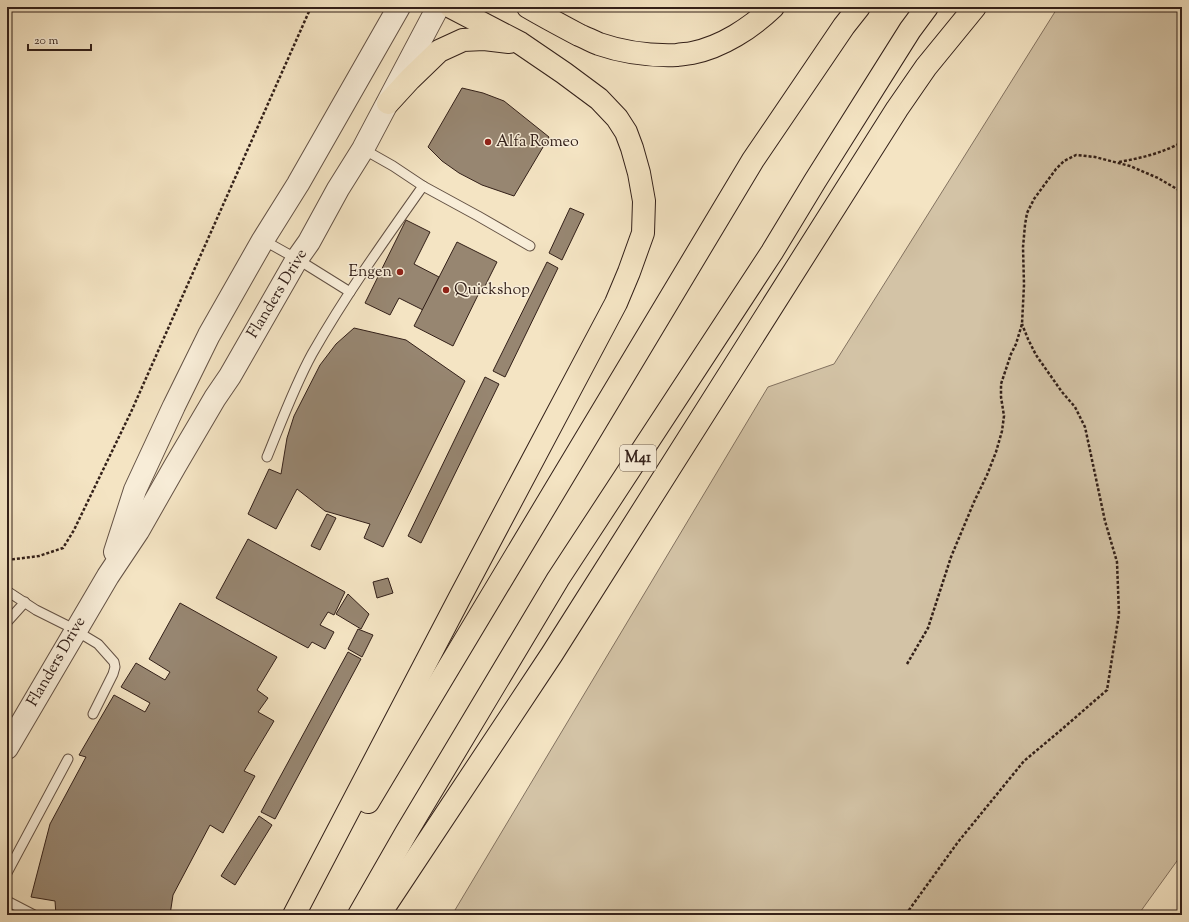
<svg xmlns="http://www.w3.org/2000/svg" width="1189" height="922" font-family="'Sorts Mill Goudy',serif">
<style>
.green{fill:#d3c3a6;stroke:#837260}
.building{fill:#978671;stroke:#332019}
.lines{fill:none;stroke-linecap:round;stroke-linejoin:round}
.service-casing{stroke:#635144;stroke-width:11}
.tertiary-casing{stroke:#635144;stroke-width:24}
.motorway-casing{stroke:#332019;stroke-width:24}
.path{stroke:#332019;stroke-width:2.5;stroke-dasharray:3 2;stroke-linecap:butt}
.service{stroke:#f8edd8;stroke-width:9}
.tertiary{stroke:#f8edd8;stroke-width:22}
.motorway{stroke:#f4e4c3;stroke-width:22}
.poi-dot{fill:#8f2418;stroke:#f8edd8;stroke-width:1.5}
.labels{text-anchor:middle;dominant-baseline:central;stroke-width:3;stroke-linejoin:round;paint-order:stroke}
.shield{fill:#f8edd8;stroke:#6e5e52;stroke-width:1}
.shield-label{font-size:15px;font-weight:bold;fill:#332019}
.poi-label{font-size:16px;fill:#332019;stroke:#f8edd8;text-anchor:start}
.street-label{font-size:16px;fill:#332019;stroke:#f8edd8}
</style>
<rect width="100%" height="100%" fill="#f4e4c3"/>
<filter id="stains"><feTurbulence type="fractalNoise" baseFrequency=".005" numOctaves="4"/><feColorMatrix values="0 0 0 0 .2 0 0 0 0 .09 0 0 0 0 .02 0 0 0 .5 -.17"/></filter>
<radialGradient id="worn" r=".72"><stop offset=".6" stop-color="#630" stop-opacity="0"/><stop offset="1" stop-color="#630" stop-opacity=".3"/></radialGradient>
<path class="green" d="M1058,7H1182V854L1138,915H452L768,387L834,364Z"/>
<g class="building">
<path d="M462,88L483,93L504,101L549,137L514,196L482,185L459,173L442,161L428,147Z"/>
<path d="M570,208L584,214L562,260L549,253Z"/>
<path d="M406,220L430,232L414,264L439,277L423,310L399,298L390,315L365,303Z"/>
<path d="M457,242L497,262L481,294L479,293L453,346L414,326Z"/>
<path d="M547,262L558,268L505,377L493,371Z"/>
<path d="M354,328L406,340L465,381L383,547L364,538L370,524L325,511L297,489L276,529L248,514L269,469L281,474L287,438L294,416L320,365L336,344Z"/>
<path d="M485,377L499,384L421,543L408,536Z"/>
<path d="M327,514L336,518L320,550L311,546Z"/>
<path d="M248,539L345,592L334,615L328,612L320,625L334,632L325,649L312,642L308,648L216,598Z"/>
<path d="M388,578L393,593L377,598L373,582Z"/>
<path d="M348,594L369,614L361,629L336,614Z"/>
<path d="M180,603L277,657L257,690L268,698L258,712L274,721L244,771L255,776L223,833L210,825L173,895L170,915H56L55,901L31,897L50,824L86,757L79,755L114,695L145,712L150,703L121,687L136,663L165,680L170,672L149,659Z"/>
<path d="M358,629L373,635L362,657L348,649Z"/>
<path d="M348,652L361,659L275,819L261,812Z"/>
<path d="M259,816L272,825L235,885L221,876Z"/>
</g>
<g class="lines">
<g class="service-casing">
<g id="service">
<path d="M363,149L393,166L423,186L478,216L530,246"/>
<path d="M263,240L297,259L350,292"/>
<path d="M267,457C281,423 294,387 312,354C345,296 384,241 423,186"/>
<path d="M7,591L36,610L68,626L98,644L114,662L115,667L113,674L93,714"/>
<path d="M7,622L25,602"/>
<path d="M7,873L68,759"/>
<path d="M7,901L34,915"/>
</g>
</g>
<g class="tertiary-casing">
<g id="tertiary">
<path d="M115,552L135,490L174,406L209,335L263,240L298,184L399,7"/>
<path d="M7,748L108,576L138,531L175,466L215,398L230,376L297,259L309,242L338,189L363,149L438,7"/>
</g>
</g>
<g class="motorway-casing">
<g id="motorway">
<path d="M528,7C545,17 562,26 579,35C586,38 592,41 599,44C625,53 649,56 677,55C682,54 687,54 692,53C722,47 751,28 773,7"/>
<path d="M388,103L410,79L439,51L463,40L484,39L509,42"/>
<path d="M368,802L753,160L844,26L859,7"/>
<path d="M294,915L459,599L616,303L629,272L643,233L644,201L639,173L632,148L626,132L617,118L599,99L564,73L520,43L451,7"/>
<path d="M359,915L406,833L558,579L772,252L815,181L910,30L927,7"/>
<path d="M379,915L552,654L897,109L926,67L975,7"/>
</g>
</g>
<g class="path">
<path d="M1119,162C1141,158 1163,153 1182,142"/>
<path d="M7,560L39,556L63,548L74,530L131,412L311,7"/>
<path d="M907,664L928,628L951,557L974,502L987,475L996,452L1002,431L1004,416L1001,397V384L1011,354L1016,344L1022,324L1024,285L1023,247L1025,225L1027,213L1034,199L1056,169L1064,161L1076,155L1095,157L1130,166L1158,178L1182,192"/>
<path d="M907,915L909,910L958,842L1024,761L1061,730L1107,690L1119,614L1117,562L1105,521L1085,427L1075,407L1062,392L1036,355L1028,339L1022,324"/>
</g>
<use href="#service" class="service"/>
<use href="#tertiary" class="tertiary"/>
<use href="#motorway" class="motorway"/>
</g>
<g class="poi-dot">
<circle cx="488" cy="142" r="4"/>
<circle cx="400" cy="272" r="4"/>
<circle cx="446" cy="290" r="4"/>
</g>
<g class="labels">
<rect class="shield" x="620" y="445" width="36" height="26" rx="3"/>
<g class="shield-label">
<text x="638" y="458">M41</text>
</g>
<g class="poi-label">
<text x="496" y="142">Alfa Romeo</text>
<text x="392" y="272" text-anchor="end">Engen</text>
<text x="454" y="290">Quickshop</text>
</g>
<g class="street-label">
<text transform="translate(278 294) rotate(-59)">Flanders Drive</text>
<text transform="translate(57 662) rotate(-60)">Flanders Drive</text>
</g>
</g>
<rect width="1189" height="922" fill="none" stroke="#f4e4c3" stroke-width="24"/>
<rect x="8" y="8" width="1173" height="906" fill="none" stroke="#332019" stroke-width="2"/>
<rect x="12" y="12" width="1165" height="898" fill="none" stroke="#332019"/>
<path d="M28 44v6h63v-6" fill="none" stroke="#332019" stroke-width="2"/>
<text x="34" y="44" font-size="12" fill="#332019" stroke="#f8edd8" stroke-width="3" paint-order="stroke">20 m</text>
<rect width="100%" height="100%" filter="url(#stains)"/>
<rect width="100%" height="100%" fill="url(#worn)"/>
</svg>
